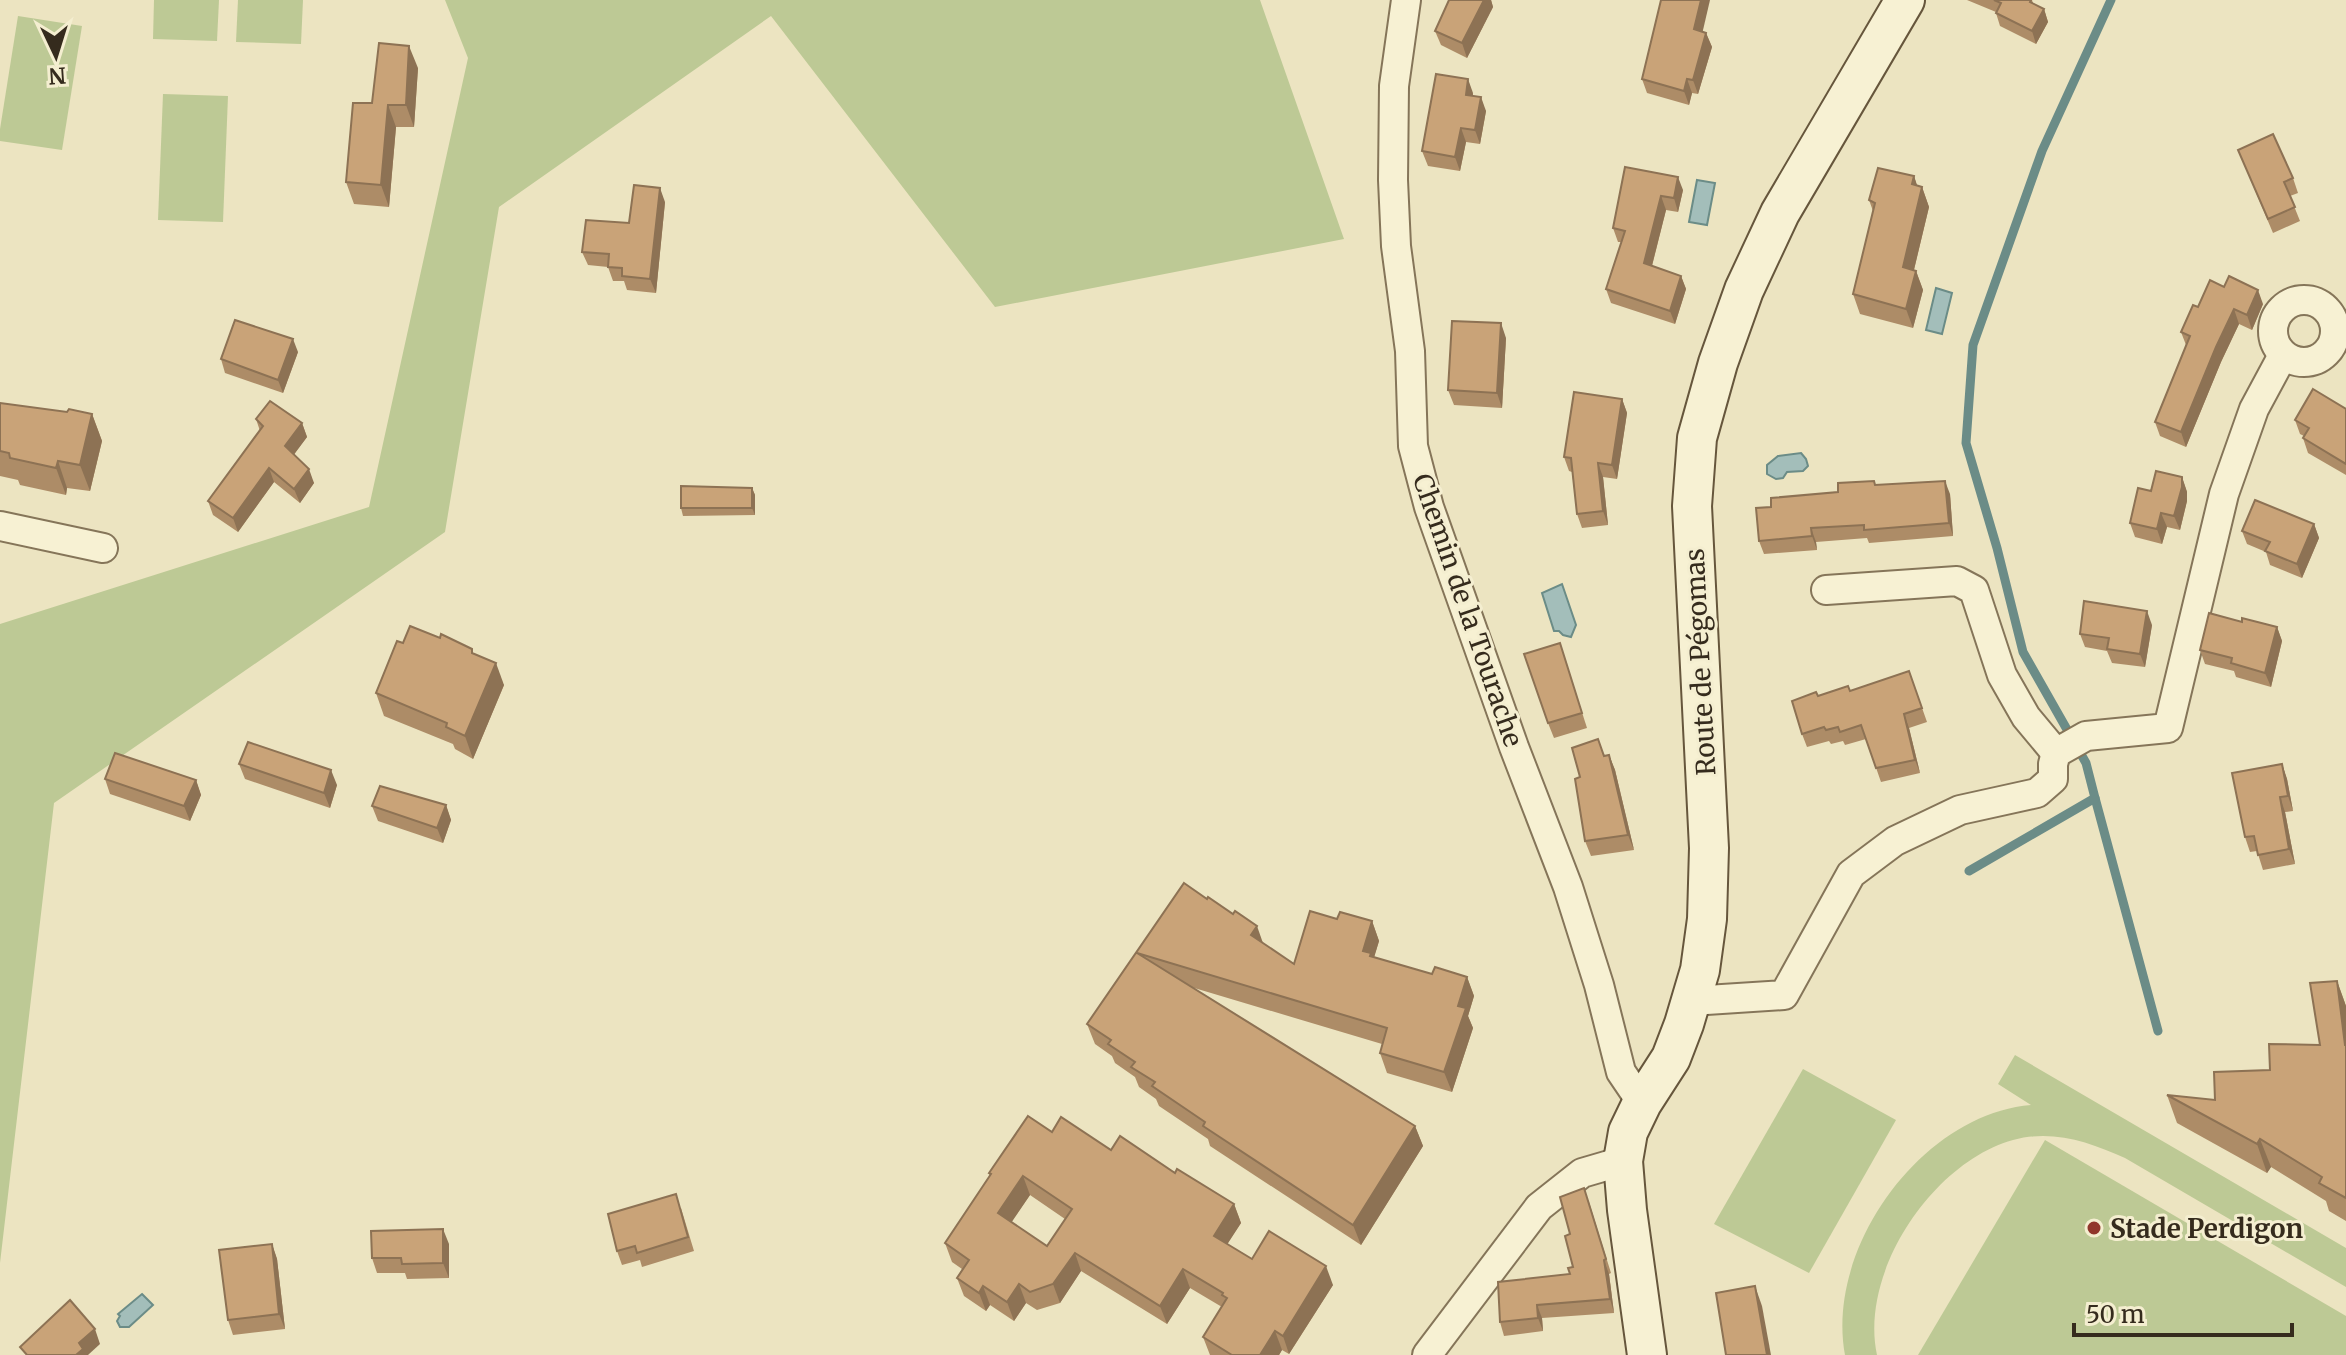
<svg xmlns="http://www.w3.org/2000/svg" width="2346" height="1355" font-family="Merriweather,serif">
<style>
.green{fill:#bdc995}
.water{fill:#a3beba;stroke:#6b8c87;stroke-width:2}
.lines{fill:none;stroke-linecap:round;stroke-linejoin:round}
.stream{stroke:#6b8c87;stroke-width:9}
.street-casing{stroke:#857559;stroke-width:32}
.secondary-casing{stroke:#66563c;stroke-width:42}
.street{stroke:#f7f1d3;stroke-width:28}
.secondary{stroke:#f7f1d3;stroke-width:38}
.wall{fill:#ad8c67;fill-rule:evenodd}
.shaded-wall{fill:#8d7254}
.building{fill:#c9a378;stroke:#8d7254;stroke-width:2;fill-rule:evenodd}
.poi-dot{fill:#91362b;stroke:#f4eed0;stroke-width:3}
.labels{text-anchor:middle;dominant-baseline:central;stroke-width:6;stroke-linejoin:round;paint-order:stroke}
.street-label{font-size:26px;fill:#352b1d;stroke:#f4eed0}
.poi-label{font-size:26px;font-weight:bold;fill:#352b1d;stroke:#f4eed0;text-anchor:start}
</style>
<rect width="100%" height="100%" fill="#ece4c1"/>
<g class="green">
<path d="M154,0H219L217,41L153,39Z"/>
<path d="M238,0H303L301,44L236,42Z"/>
<path d="M445,0H1260L1344,239L995,307L771,16L499,207L445,532L54,803L0,1263V624L369,507L468,58Z"/>
<path d="M18,16L82,26L62,150L0,141V129Z"/>
<path d="M163,94L228,96L223,222L158,220Z"/>
<path d="M2015,1055L2346,1248V1287L2125,1158C2090,1142 2052,1129 2013,1140C1933,1162 1859,1272 1877,1355H1845C1825,1248 1922,1114 2031,1105L1998,1084Z"/>
<path d="M1803,1069L1896,1120L1809,1273L1714,1224Z"/>
<path d="M2045,1140L2346,1316V1355H1918Z"/>
</g>
<g class="water">
<path d="M1697,180L1715,183L1707,225L1689,222Z"/>
<path d="M1936,288L1952,293L1942,334L1926,330Z"/>
<path d="M1801,453L1806,459L1808,466L1803,471L1787,472L1783,478L1776,479L1767,474V465L1778,456Z"/>
<path d="M1562,584L1576,625L1571,637L1563,635L1559,631H1554L1542,593Z"/>
<path d="M142,1294L153,1305L129,1327H120L117,1321L120,1316L118,1314Z"/>
</g>
<g class="lines">
<g class="stream">
<path d="M2095,798L2158,1031"/>
<path d="M1969,871L2095,798L2086,763L2023,652L1997,548L1966,443L1973,345L2042,151L2111,0"/>
</g>
<g class="street-casing">
<g id="street">
<path d="M1406,0L1394,86L1393,180L1396,246L1410,351L1413,446L1429,507L1514,747L1568,887L1599,985L1621,1072L1642,1103"/>
<circle cx="2304" cy="331" r="31"/>
<path d="M0,526L103,548"/>
<path d="M1826,590L1957,581L1974,590L2002,675L2026,717L2056,753"/>
<path d="M1691,1001L1784,995L1851,874L1895,841L1960,810L2037,793L2053,779V764L2056,753L2086,736L2168,728L2224,494L2254,409L2283,355"/>
<path d="M1427,1355L1539,1207L1582,1173L1623,1161"/>
</g>
</g>
<g class="secondary-casing">
<path id="secondary" d="M1647,1355L1627,1210L1623,1161L1628,1132L1642,1103L1671,1058L1684,1024L1700,970L1707,919L1709,848L1692,506L1697,438L1718,363L1744,290L1780,213L1905,0"/>
</g>
<use href="#street" class="street"/>
<use href="#secondary" class="secondary"/>
</g>
<g class="wall">
<path d="M1449,0H1491L1493,7L1467,58L1441,45L1435,31Z"/>
<path d="M1967,0H2032L2033,3L2044,9L2048,22L2036,44L2000,26L1996,13V12Z"/>
<path d="M1702,32L1706,33L1712,47L1698,94L1692,93L1689,105L1647,93L1642,79Z"/>
<path d="M418,68L414,127H396L389,207L354,204L346,182L372,103Z"/>
<path d="M1473,93V96L1486,111L1480,144L1466,142L1460,171L1428,166L1422,151Z"/>
<path d="M2238,150L2293,178L2298,193L2290,196L2300,221L2273,233Z"/>
<path d="M1625,167L1683,190L1678,212L1666,210L1652,266L1681,276L1686,289L1675,324L1611,303L1606,289L1622,242H1618L1613,228Z"/>
<path d="M1914,176L1917,186L1922,187L1929,207L1914,270L1916,271L1923,290L1913,328L1860,314L1853,294L1873,211L1869,200Z"/>
<path d="M665,202L656,293L627,290L624,281H613L608,267L588,265L582,252Z"/>
<path d="M2263,304L2252,330L2239,324L2221,362L2186,447L2160,436L2155,422L2186,345L2181,332L2198,307Z"/>
<path d="M1506,338L1502,408L1454,405L1448,390Z"/>
<path d="M298,352L283,393L225,373L221,359Z"/>
<path d="M1622,399L1627,413L1617,479L1603,477L1608,525L1582,528L1577,514L1572,472L1569,471L1564,457Z"/>
<path d="M0,403L67,412L92,414L102,441L90,491L67,488L66,495L20,485L18,480L0,476Z"/>
<path d="M2346,409V475L2308,453L2303,438L2304,436L2300,434L2295,420Z"/>
<path d="M256,419L302,423L307,437L294,454L314,483L300,503L274,482L238,532L213,515L208,501L260,431Z"/>
<path d="M2182,477L2187,492V501L2180,530L2167,527L2162,544L2135,537L2130,523L2151,491Z"/>
<path d="M1875,485L1950,494L1953,536L1869,543L1867,538L1816,542L1817,550L1764,554L1759,541L1771,507Z"/>
<path d="M752,488L755,495V515L683,516L681,508Z"/>
<path d="M2314,524L2319,538L2302,578L2270,565L2266,552L2247,544L2242,531Z"/>
<path d="M2242,622L2277,627L2282,641L2271,687L2236,677L2234,671L2205,664L2200,650Z"/>
<path d="M2152,625L2145,667L2112,663L2107,651L2085,647L2080,634Z"/>
<path d="M1560,643L1587,728L1554,738L1548,723Z"/>
<path d="M474,654L504,685L473,759L455,749L453,744L384,716L376,693Z"/>
<path d="M1909,671L1927,722L1909,728L1920,773L1881,782L1866,739L1845,745L1843,741L1831,744L1829,741L1807,747L1802,734L1818,696L1850,691Z"/>
<path d="M1604,755H1609L1615,770L1634,850L1591,856L1585,841L1580,777Z"/>
<path d="M239,764L337,785L330,808L245,779Z"/>
<path d="M2282,764L2287,779L2293,811L2285,812L2295,864L2263,870L2257,851L2250,852L2245,837Z"/>
<path d="M105,779L196,780L201,795L190,821L110,794Z"/>
<path d="M446,805L451,820L443,843L378,821L372,806Z"/>
<path d="M1184,883L1207,899L1263,944L1294,964L1337,919L1372,921L1379,941L1374,957L1432,974L1467,977L1474,996L1468,1016L1473,1028L1452,1092L1387,1073L1380,1053L1382,1044L1191,987L1415,1126L1423,1146L1361,1245L1210,1146L1208,1139L1159,1106L1156,1099L1139,1087L1135,1077L1115,1063L1112,1056L1095,1044L1087,1024Z"/>
<path d="M2337,981L2346,1006V1221L2329,1211L2326,1201L2271,1167L2267,1173L2177,1123L2167,1095L2215,1100L2320,1045Z"/>
<path d="M1052,1132L1111,1150L1175,1173L1234,1204L1241,1223L1227,1244L1252,1259L1333,1285L1289,1354L1282,1350L1279,1355H1210L1203,1337L1222,1307L1190,1288L1167,1324L1081,1271L1060,1303L1037,1310L1026,1303L1014,1321L990,1305L986,1311L964,1296L957,1278L962,1269L952,1262L945,1243L990,1176L989,1173ZM1030,1195L1065,1219L1047,1246L1011,1222Z"/>
<path d="M1589,1202L1611,1273L1609,1274L1614,1313L1542,1318L1543,1331L1504,1336L1500,1322L1570,1274L1573,1267L1570,1234Z"/>
<path d="M681,1208L694,1251L642,1267L640,1260L622,1265L617,1251Z"/>
<path d="M272,1244L277,1259L285,1329L233,1335L228,1320Z"/>
<path d="M449,1244V1278L407,1279L405,1273H377L372,1258Z"/>
</g>
<g class="shaded-wall">
<path d="M1484,0H1491L1493,7L1467,58L1462,43Z"/>
<path d="M1701,0H1710L1700,43L1694,29Z"/>
<path d="M2044,9L2048,22L2036,44L2032,31Z"/>
<path d="M1706,33L1712,47L1698,94L1693,80Z"/>
<path d="M409,46L418,68L414,127L406,105Z"/>
<path d="M1468,79L1473,93L1471,109L1466,95Z"/>
<path d="M1687,79L1692,93L1689,105L1684,91Z"/>
<path d="M1481,97L1486,111L1480,144L1475,130Z"/>
<path d="M388,105L396,127L389,207L381,185Z"/>
<path d="M1461,128L1466,142L1460,171L1455,157Z"/>
<path d="M1914,176L1920,194L1922,187L1929,207L1910,286L1903,267Z"/>
<path d="M1678,177L1683,190L1678,212L1674,198Z"/>
<path d="M660,188L665,202L656,293L650,279Z"/>
<path d="M1661,196L1666,210L1649,277L1644,263Z"/>
<path d="M1916,271L1923,290L1913,328L1906,309Z"/>
<path d="M1681,276L1686,289L1675,324L1670,311Z"/>
<path d="M2258,290L2263,304L2252,330L2247,315Z"/>
<path d="M2234,309L2239,324L2221,362L2186,447L2181,432L2216,347Z"/>
<path d="M1501,323L1506,338L1502,408L1497,393Z"/>
<path d="M293,339L298,352L283,393L278,380Z"/>
<path d="M1622,399L1627,413L1617,479L1612,465Z"/>
<path d="M92,414L102,441L90,491L80,465Z"/>
<path d="M302,423L307,437L290,460L285,446Z"/>
<path d="M58,461L67,488L66,495L56,468Z"/>
<path d="M1598,463L1603,477L1608,525L1603,511Z"/>
<path d="M269,468L274,482L238,532L233,518Z"/>
<path d="M309,469L314,483L300,503L294,489Z"/>
<path d="M2182,477L2187,492V501L2180,530L2174,516Z"/>
<path d="M1945,481L1950,494L1953,536L1949,523Z"/>
<path d="M752,488L755,495V515L752,508Z"/>
<path d="M2161,513L2167,527L2162,544L2157,529Z"/>
<path d="M2314,524L2319,538L2302,578L2297,564Z"/>
<path d="M1811,528L1816,542L1817,550L1812,536Z"/>
<path d="M2147,611L2152,625L2145,667L2140,654Z"/>
<path d="M2277,627L2282,641L2271,687L2265,673Z"/>
<path d="M496,663L504,685L473,759L465,736Z"/>
<path d="M1904,714L1909,728L1920,773L1915,760Z"/>
<path d="M1609,755L1615,770L1634,850L1628,835Z"/>
<path d="M2282,764L2287,779L2293,811L2288,796Z"/>
<path d="M331,770L337,785L330,808L324,793Z"/>
<path d="M196,780L201,795L190,821L184,806Z"/>
<path d="M2280,797L2285,812L2295,864L2289,849Z"/>
<path d="M446,805L451,820L443,843L437,828Z"/>
<path d="M1372,921L1379,941L1373,961L1363,951Z"/>
<path d="M1257,926L1264,946L1251,935Z"/>
<path d="M1467,977L1474,996L1468,1016L1473,1028L1452,1092L1444,1072L1458,1006Z"/>
<path d="M2337,981L2346,1006V1049L2345,1045Z"/>
<path d="M1415,1126L1423,1146L1361,1245L1353,1225Z"/>
<path d="M2260,1139L2271,1167L2267,1173L2257,1144Z"/>
<path d="M1023,1176L1030,1195L1005,1232L998,1213Z"/>
<path d="M1234,1204L1241,1223L1221,1254L1214,1236Z"/>
<path d="M443,1229L449,1244V1278L443,1263Z"/>
<path d="M272,1244L277,1259L285,1329L279,1314Z"/>
<path d="M1075,1253L1081,1271L1060,1303L1053,1284Z"/>
<path d="M1604,1260L1609,1274L1614,1313L1610,1299Z"/>
<path d="M1326,1266L1333,1285L1289,1354L1283,1336Z"/>
<path d="M1183,1269L1190,1288L1167,1324L1160,1306Z"/>
<path d="M1019,1284L1026,1303L1014,1321L1007,1302Z"/>
<path d="M983,1286L990,1305L986,1311L979,1293Z"/>
<path d="M1755,1286L1762,1306L1771,1355H1767Z"/>
<path d="M1537,1305L1542,1318L1543,1331L1538,1318Z"/>
<path d="M95,1329L100,1344L88,1355H76L79,1343Z"/>
<path d="M1275,1331L1282,1350L1279,1355H1260Z"/>
</g>
<g class="building">
<path d="M1449,0H1484L1462,43L1435,31Z"/>
<path d="M1661,0H1701L1694,29L1706,33L1693,80L1687,79L1684,91L1642,79Z"/>
<path d="M1994,0H2031L2030,2L2044,9L2032,31L1996,13L2001,3Z"/>
<path d="M379,43L409,46L406,105H388L381,185L346,182L353,103H372Z"/>
<path d="M1436,74L1468,79L1466,95L1481,97L1475,130L1461,128L1455,157L1422,151Z"/>
<path d="M2273,134L2293,178L2284,182L2295,207L2268,219L2238,150Z"/>
<path d="M1625,167L1678,177L1674,198L1661,196L1644,263L1681,276L1670,311L1606,289L1625,231L1613,228Z"/>
<path d="M1878,168L1914,176L1912,184L1922,187L1903,267L1916,271L1906,309L1853,294L1875,203L1869,200Z"/>
<path d="M634,185L660,188L650,279L622,276V268L608,267L609,254L582,252L586,220L629,223Z"/>
<path d="M2229,276L2258,290L2247,315L2234,309L2216,347L2181,432L2155,422L2190,336L2181,332L2193,305L2198,307L2210,280L2224,287Z"/>
<path d="M235,320L293,339L278,380L221,359Z"/>
<path d="M1452,321L1501,323L1497,393L1448,390Z"/>
<path d="M2313,389L2346,409V464L2303,438L2309,428L2295,420Z"/>
<path d="M1574,392L1622,399L1612,465L1598,463L1603,511L1577,514L1571,458L1564,457Z"/>
<path d="M270,401L302,423L285,446L309,469L294,489L269,468L233,518L208,501L263,426L256,419Z"/>
<path d="M0,403L67,412L69,409L92,414L80,465L58,461L56,468L10,458L9,453L0,451Z"/>
<path d="M2156,471L2182,477V487L2174,516L2161,513L2157,529L2130,523L2138,488L2151,491Z"/>
<path d="M1874,481L1875,485L1945,481L1949,523L1864,530V525L1811,528L1812,536L1759,541L1756,508L1771,507V498L1838,492V483Z"/>
<path d="M681,486L752,488V508H681Z"/>
<path d="M2255,500L2314,524L2297,564L2265,551L2270,542L2242,531Z"/>
<path d="M2084,601L2147,611L2140,654L2107,649L2109,638L2080,634Z"/>
<path d="M2209,613L2242,622V618L2277,627L2265,673L2231,663L2232,658L2200,650Z"/>
<path d="M410,626L440,638L441,634L472,649V653L496,663L465,736L446,727L447,723L376,693L397,641L403,643Z"/>
<path d="M1560,643L1582,713L1548,723L1524,654Z"/>
<path d="M1909,671L1922,708L1904,714L1915,760L1876,768L1861,725L1840,732L1838,727L1826,730L1824,727L1802,734L1792,701L1816,692L1818,696L1848,686L1850,691Z"/>
<path d="M1598,739L1604,756L1609,755L1628,835L1585,841L1575,779L1580,777L1572,748Z"/>
<path d="M248,742L331,770L324,793L239,764Z"/>
<path d="M115,753L196,780L184,806L105,779Z"/>
<path d="M2282,764L2288,796L2280,797L2289,849L2258,855L2254,836L2245,837L2232,773Z"/>
<path d="M380,786L446,805L437,828L372,806Z"/>
<path d="M1184,883L1207,899L1208,897L1233,914L1235,911L1257,926L1251,935L1294,964L1310,911L1337,919L1340,912L1372,921L1363,951L1371,953L1370,956L1432,974L1435,967L1467,977L1458,1006L1466,1008L1444,1072L1380,1053L1387,1028L1137,953L1415,1126L1353,1225L1203,1126L1205,1122L1152,1086L1155,1082L1131,1067L1135,1062L1108,1044L1111,1040L1087,1024Z"/>
<path d="M2337,981L2345,1045H2346V1198L2319,1183L2322,1177L2260,1139L2257,1144L2167,1095L2215,1100L2214,1072L2270,1070L2269,1044L2320,1045L2310,983Z"/>
<path d="M1028,1116L1052,1132L1061,1117L1111,1150L1120,1136L1175,1173L1177,1169L1234,1204L1214,1236L1252,1259L1269,1231L1326,1266L1283,1336L1275,1331L1260,1355H1232L1203,1337L1227,1298L1222,1295L1223,1293L1183,1269L1160,1306L1075,1253L1053,1284L1030,1292L1019,1284L1007,1302L983,1286L979,1293L957,1278L969,1260L945,1243L991,1174L989,1173ZM1023,1176L1072,1209L1047,1246L998,1213Z"/>
<path d="M1584,1188L1606,1259L1604,1260L1610,1299L1537,1305L1538,1318L1500,1322L1498,1282L1570,1274L1568,1268L1573,1267L1565,1236L1570,1234L1560,1197Z"/>
<path d="M676,1194L688,1237L637,1253L635,1246L617,1251L608,1214Z"/>
<path d="M443,1229V1263L402,1264L401,1258H372L371,1231Z"/>
<path d="M272,1244L279,1314L228,1320L219,1250Z"/>
<path d="M1755,1286L1767,1355H1726L1716,1293Z"/>
<path d="M70,1300L95,1329L79,1343L83,1349L76,1355H27L20,1347Z"/>
</g>
<circle class="poi-dot" cx="2094" cy="1228" r="8"/>
<g class="labels">
<g class="street-label">
<text transform="translate(1468 610) rotate(71)">Chemin de la Tourache</text>
<text transform="translate(1700 662) rotate(-93)">Route de Pégomas</text>
</g>
<g class="poi-label">
<text x="2110" y="1228">Stade Perdigon</text>
</g>
</g>
<g transform="translate(56 56) rotate(176)" stroke="#f4eed0" stroke-width="6" paint-order="stroke">
<path d="M0-6L14 30L0 20L-14 30Z" fill="#352b1d"/>
<text y="-12" font-size="22" font-weight="bold" text-anchor="middle" fill="#352b1d">N</text>
</g>
<path d="M2074 1323v12h218v-12" fill="none" stroke="#352b1d" stroke-width="4"/>
<text x="2086" y="1323" font-size="24" fill="#352b1d" stroke="#f4eed0" stroke-width="6" paint-order="stroke">50 m</text>
</svg>
